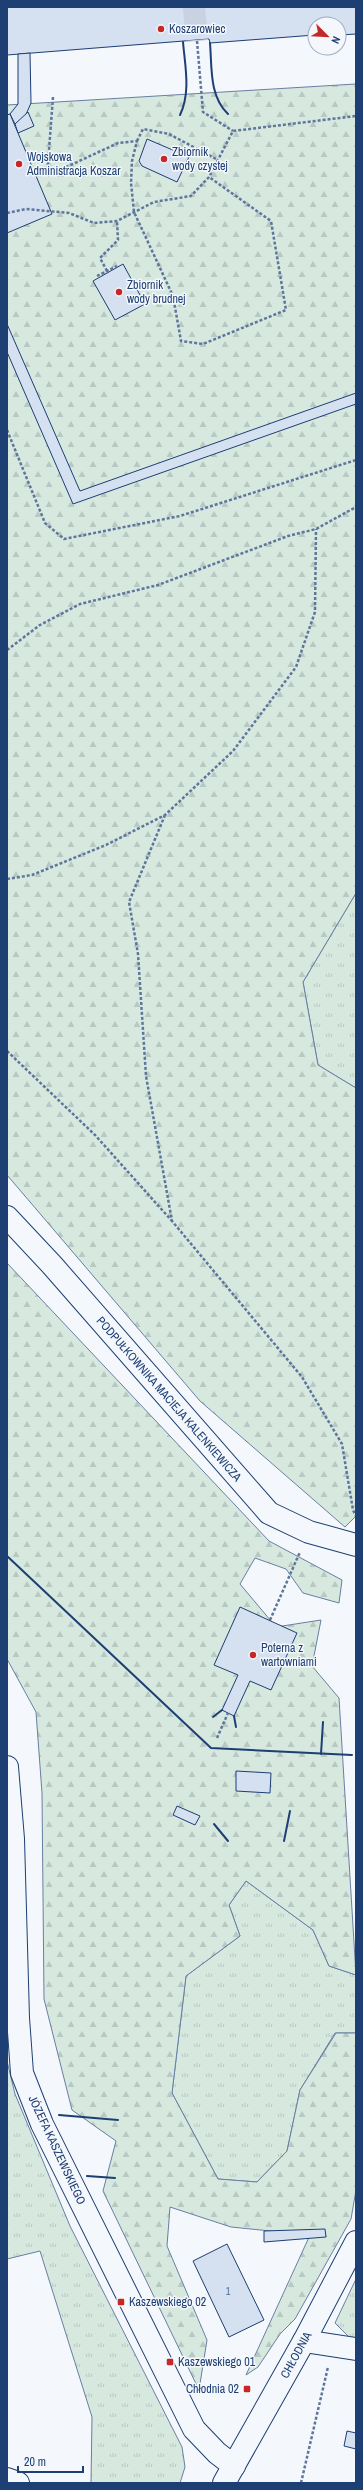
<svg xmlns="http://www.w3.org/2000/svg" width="363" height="2490" font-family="'Archivo Narrow',sans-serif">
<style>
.grass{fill:url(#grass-tufts);stroke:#687fa3}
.forest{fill:url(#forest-firs);stroke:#687fa3}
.building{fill:#d5e0f0;stroke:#1d3f73}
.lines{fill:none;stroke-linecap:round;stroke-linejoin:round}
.minor-tunnel{stroke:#c9d2e0;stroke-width:22;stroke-dasharray:22 11;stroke-linecap:butt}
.minor-casing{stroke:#1d3f73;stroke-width:24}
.major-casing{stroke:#1d3f73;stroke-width:24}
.path{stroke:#5e769c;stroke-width:2.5;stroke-dasharray:3 2;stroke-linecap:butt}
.minor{stroke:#f4f7fb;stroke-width:22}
.major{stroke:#f4f7fb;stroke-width:22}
.wall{stroke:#1d3f73;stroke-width:2}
.poi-dot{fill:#c62828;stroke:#f4f7fb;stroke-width:1.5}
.labels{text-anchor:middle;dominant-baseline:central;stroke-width:3;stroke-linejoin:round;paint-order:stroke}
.number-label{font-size:10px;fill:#4b6792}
.poi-label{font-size:12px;fill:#1d3f73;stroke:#f4f7fb;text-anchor:start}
.street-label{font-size:12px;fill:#1d3f73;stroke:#f4f7fb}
</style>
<defs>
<pattern id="grass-tufts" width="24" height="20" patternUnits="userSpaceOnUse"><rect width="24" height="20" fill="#d7e8df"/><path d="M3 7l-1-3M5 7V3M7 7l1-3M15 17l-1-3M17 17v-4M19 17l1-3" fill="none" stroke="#b8c8c3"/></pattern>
<pattern id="forest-firs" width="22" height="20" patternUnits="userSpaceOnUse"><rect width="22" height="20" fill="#d7e8df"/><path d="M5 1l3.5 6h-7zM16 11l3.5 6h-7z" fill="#b8c8c3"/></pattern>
</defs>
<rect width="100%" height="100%" fill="#f4f7fb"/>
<g class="grass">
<path d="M356,893V1088L318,1065L303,982Z"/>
<path d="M246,1881L313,1930L329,1966L356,1975V2033H335L300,2090L287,2151L257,2182L218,2179L172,2093L186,1976L240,1936L229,1905Z"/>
<path d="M7,2061L15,2094L70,2226L182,2447L185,2467L180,2483H91L92,2417L40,2251L7,2259Z"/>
<path d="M356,2279V2339L350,2338L335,2323Z"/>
</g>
<g class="forest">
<path d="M356,84V893L303,982L318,1065L356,1088V1516L345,1527L200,1401L7,1175V105Z"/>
<path d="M7,1263L269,1541L342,1580L339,1603L303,1593L286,1569L255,1558L240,1584L276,1627L321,1620L312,1666L339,1698L356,1975L329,1966L313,1930L246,1881L229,1905L240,1936L186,1976L172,2093L218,2179L257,2182L287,2151L300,2090L336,2033H356V2190L351,2219L295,2319L280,2334L258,2367L246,2375L310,2235L231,2227L170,2207L167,2246L207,2340L199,2390L103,2191L116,2141L72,2110L44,1999L42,1793L36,1712L7,1659Z"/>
</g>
<g class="building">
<path d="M7,7H356V34L340,35L339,24H315V35L210,43L209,39L7,55Z"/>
<path d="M30,53L31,103L24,119L15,124L10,114L18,104V54Z"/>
<path d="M28,112L34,126L18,133L15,124Z"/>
<path d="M10,114L52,214L7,233V115Z"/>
<path d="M147,139L189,157L177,182L142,166L139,161Z"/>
<path d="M123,264L145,304L115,320L93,281Z"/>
<path d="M7,324L80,491L356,393V404L73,504L7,352Z"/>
<path d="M240,1607L297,1633L271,1690L250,1681L234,1716L222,1710L238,1675L214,1665Z"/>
<path d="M236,1771L271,1773L270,1793L236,1791Z"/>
<path d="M177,1806L200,1816L195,1825L173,1815Z"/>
<path d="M325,2229L326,2237L264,2242V2231Z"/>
<path d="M227,2244L264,2320L229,2337L193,2261Z"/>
<path d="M347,2431L356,2433V2449L344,2446Z"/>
</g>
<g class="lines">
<path class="minor-tunnel" d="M194,7L197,41"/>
<g class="minor-casing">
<g id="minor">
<path d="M7,1217L52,1265L269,1513L309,1532L356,1545"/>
<path d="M7,1767L13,1839L18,2018L22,2073L42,2124L194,2429L217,2453L234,2466"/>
<path d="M304,2341L356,2349"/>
<path d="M224,2483L304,2341L356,2242"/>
</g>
</g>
<g class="major-casing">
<path id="major" d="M7,2479L18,2483"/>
</g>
<g class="path">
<path d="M197,41L203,112L233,131"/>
<path d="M53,97L47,176L118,143L137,141L132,161L131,183L134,212L173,296L181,341L203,344L286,310L271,221L209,177"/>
<path d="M137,141L143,129L169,134L218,160"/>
<path d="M7,213L26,209L69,213L94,223L117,221L154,202L191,196L209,177L233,131L356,116"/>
<path d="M107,271L100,258L118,240L117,221"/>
<path d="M97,276L117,266"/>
<path d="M7,430L45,523L64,539L180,516L356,460"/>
<path d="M7,650L40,625L80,604L158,585L288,536L316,529L356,507"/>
<path d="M165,815L129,902L138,954L146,1076L172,1221L302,1377L342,1444L353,1510L356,1516"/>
<path d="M7,879L32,875L106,845L165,815L233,751L296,667L315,612L316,529"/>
<path d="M7,1051L95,1135L172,1221"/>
<path d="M270,1620L300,1552"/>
<path d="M217,1738L228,1713"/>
<path d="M301,2483L328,2367"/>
</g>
<use href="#minor" class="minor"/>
<use href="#major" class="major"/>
<g class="wall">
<path d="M210,43C212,67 209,96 228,114"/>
<path d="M180,115C191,92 185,66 183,42"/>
<path d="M7,1556L211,1748L352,1755"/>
<path d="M234,1716L236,1727"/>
<path d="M213,1717L222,1710"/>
<path d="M321,1754L323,1722"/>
<path d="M214,1824L228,1841"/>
<path d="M284,1841L290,1811"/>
<path d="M59,2115L118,2120"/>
<path d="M87,2176L115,2178"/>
</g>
</g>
<g class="poi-dot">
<circle cx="161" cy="29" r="4"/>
<circle cx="164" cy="159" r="4"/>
<circle cx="19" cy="164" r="4"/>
<circle cx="119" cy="292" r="4"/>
<circle cx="253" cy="1655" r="4"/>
<rect x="117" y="2298" width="8" height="8" rx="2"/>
<rect x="166" y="2358" width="8" height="8" rx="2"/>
<rect x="243" y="2385" width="8" height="8" rx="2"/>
</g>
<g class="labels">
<g class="number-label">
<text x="228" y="2291">1</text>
</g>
<g class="poi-label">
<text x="169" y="29">Koszarowiec</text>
<text x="172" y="152">Zbiornik<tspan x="172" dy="14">wody czystej</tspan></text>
<text x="27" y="157">Wojskowa<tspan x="27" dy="14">Administracja Koszar</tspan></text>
<text x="127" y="285">Zbiornik<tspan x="127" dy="14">wody brudnej</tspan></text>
<text x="261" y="1648">Poterna z<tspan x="261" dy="14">wartowniami</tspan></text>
<text x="129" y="2302">Kaszewskiego 02</text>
<text x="178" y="2362">Kaszewskiego 01</text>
<text x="239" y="2389" text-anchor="end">Chłodnia 02</text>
</g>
<g class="street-label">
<text transform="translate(169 1399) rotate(49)">PODPUŁKOWNIKA MACIEJA KALENKIEWICZA</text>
<text transform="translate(57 2150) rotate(65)">JÓZEFA KASZEWSKIEGO</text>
<text transform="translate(296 2355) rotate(-61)">CHŁODNIA</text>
</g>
</g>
<rect width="363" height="2490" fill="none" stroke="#1d3f73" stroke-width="16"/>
<g transform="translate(327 36) rotate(114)"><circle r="19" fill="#f4f7fb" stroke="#9eadc5"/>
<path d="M0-3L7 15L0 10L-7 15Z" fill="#c62828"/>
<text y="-6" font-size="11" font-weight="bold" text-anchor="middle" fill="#1d3f73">N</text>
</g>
<path d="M18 2466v6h65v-6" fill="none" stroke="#1d3f73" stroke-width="2"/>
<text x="24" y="2466" font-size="12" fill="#1d3f73" stroke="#f4f7fb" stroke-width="3" paint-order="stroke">20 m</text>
</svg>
